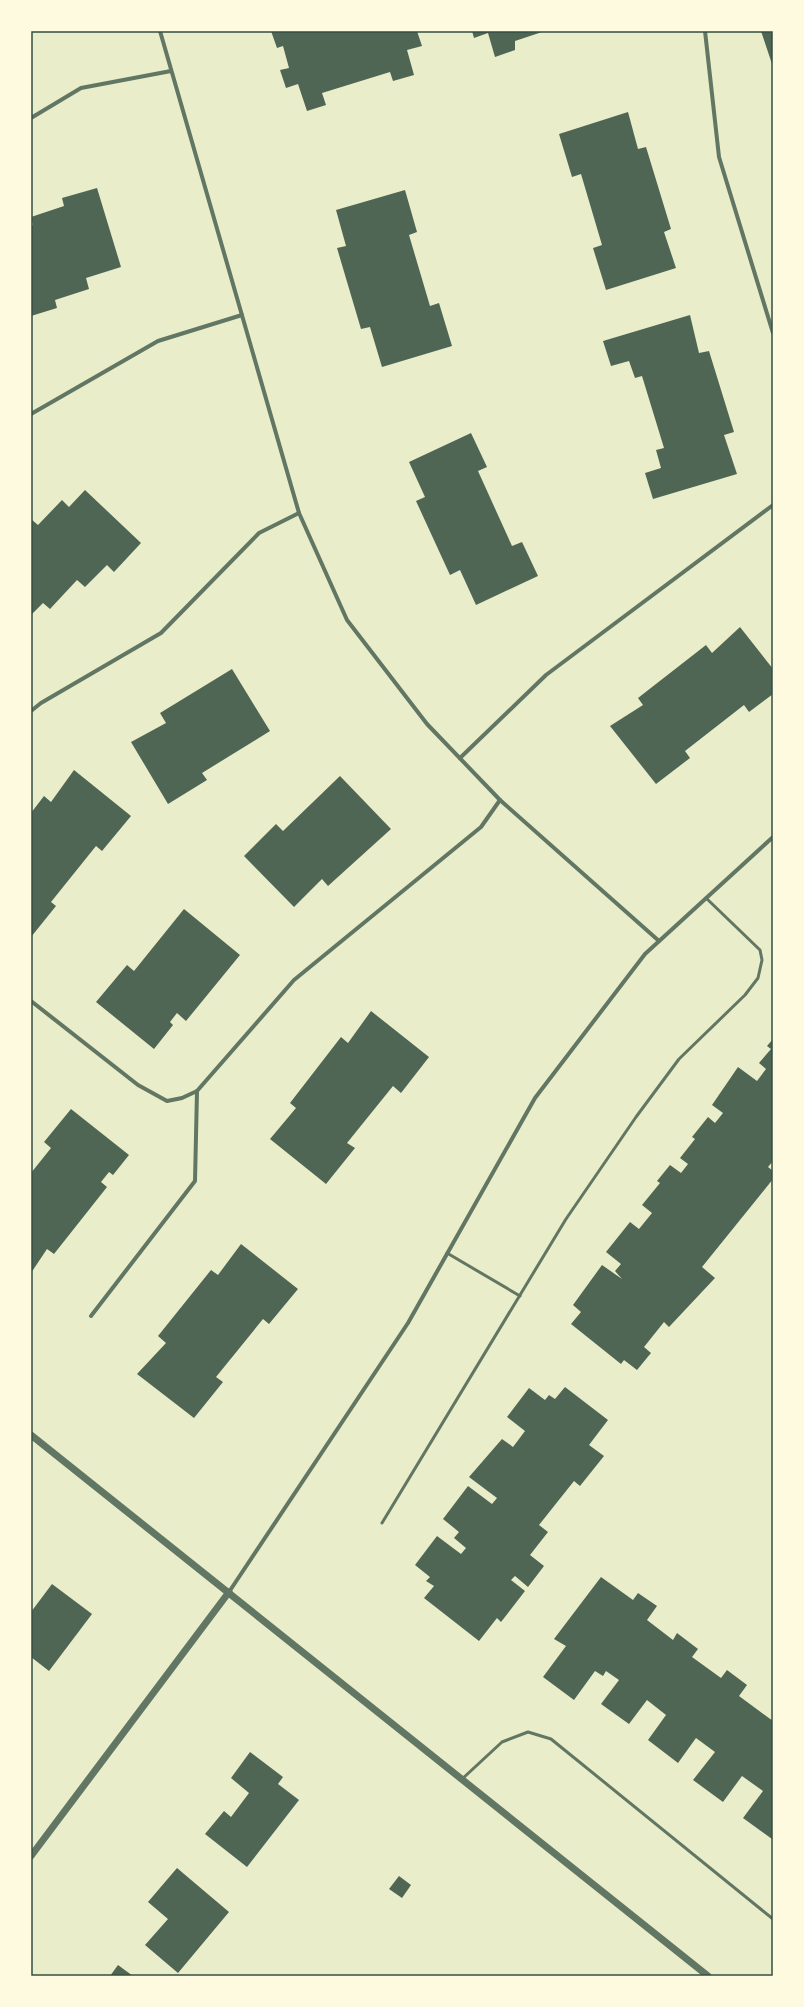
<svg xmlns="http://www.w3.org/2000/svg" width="804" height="2007" font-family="'Fira Sans',sans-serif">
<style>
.building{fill:#4f6655}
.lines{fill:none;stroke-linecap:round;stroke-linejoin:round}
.service{stroke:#617663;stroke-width:3}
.minor{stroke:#617663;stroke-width:4}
.tertiary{stroke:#617663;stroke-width:7}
.neatline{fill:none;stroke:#344e41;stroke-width:1.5}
</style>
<rect width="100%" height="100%" fill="#e9edc9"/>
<g class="building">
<path d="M271,31H417L422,46L407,50L414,75L393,81L390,72L322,93L326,105L307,111L298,84L286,88L280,70L289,68L283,46L277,48Z"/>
<path d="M472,31H545L515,41V50L495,57L488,33L474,38Z"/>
<path d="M761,31H773V67Z"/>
<path d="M628,112L638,149L646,147L671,229L664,232L676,268L606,290L593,248L602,245L581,174L572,177L559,134Z"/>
<path d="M97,188L121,267L86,278L89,289L55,300L57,308L31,316V226L33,225L31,217L64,206L62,198Z"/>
<path d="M405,190L417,232L409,235L430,306L439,303L452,346L382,367L370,327L361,329L337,248L346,246L336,210Z"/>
<path d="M690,315L699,353L709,351L734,432L724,435L737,474L653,499L645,473L661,468L656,450L664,448L642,376L635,378L629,361L611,366L603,341Z"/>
<path d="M471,433L487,467L478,471L512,546L522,542L538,576L476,605L460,570L450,575L416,501L425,497L409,462Z"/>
<path d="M85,490L141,543L114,572L107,565L85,587L77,580L50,609L43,603L31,615V519L38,525L62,500L69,507Z"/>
<path d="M740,627L773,669V694L749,712L744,705L685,751L690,758L656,784L610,726L643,705L638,698L706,645L712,653Z"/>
<path d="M232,669L270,731L202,773L207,780L168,804L131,742L166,723L160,713Z"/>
<path d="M74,770L131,816L102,851L96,846L51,902L56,906L31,937V813L44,796L51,802Z"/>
<path d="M340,776L391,829L328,886L322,879L294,907L244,856L276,824L283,831Z"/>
<path d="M184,909L240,955L186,1021L177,1013L170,1022L173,1025L154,1049L96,1002L127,965L134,971Z"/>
<path d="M371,1011L429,1057L401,1093L393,1086L347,1143L355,1148L326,1184L270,1139L296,1108L290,1103L341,1037L348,1043Z"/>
<path d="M773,1039V1161L768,1167L773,1171V1179L702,1267L715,1278L669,1327L664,1322L644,1347L651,1353L637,1370L624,1360L621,1364L571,1324L581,1312L573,1305L602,1265L622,1279L615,1271L621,1264L606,1252L630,1222L639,1229L652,1213L642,1205L660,1183L657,1181L670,1165L681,1173L688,1164L680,1158L695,1139L692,1137L708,1117L715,1123L723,1113L712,1105L738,1067L757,1081L766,1069L759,1063L771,1049L767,1046Z"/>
<path d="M71,1109L129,1155L113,1175L109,1172L101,1182L107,1187L54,1254L47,1249L31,1273V1173L51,1148L44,1142Z"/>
<path d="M241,1244L298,1289L269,1324L263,1319L216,1377L223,1382L194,1418L137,1374L166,1343L158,1336L211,1270L218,1275Z"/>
<path d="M565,1387L608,1420L589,1445L604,1456L580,1486L574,1481L539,1525L548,1532L530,1555L544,1566L528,1587L515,1576L511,1580L525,1591L501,1622L497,1618L479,1641L424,1598L434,1586L426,1581L430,1577L415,1565L437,1536L461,1554L466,1548L454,1538L459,1532L443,1519L468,1486L492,1504L497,1498L469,1477L502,1439L513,1447L525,1431L507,1417L529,1388L545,1400L549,1395L555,1399Z"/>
<path d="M601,1577L633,1600L638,1593L657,1606L647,1620L673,1640L677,1633L698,1649L692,1657L721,1678L727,1670L747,1685L739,1696L773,1721L772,1839L743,1818L763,1791L742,1776L723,1802L693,1780L715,1752L696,1738L678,1763L648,1740L666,1715L647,1700L629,1724L601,1704L619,1680L606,1671L603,1676L595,1671L574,1700L543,1677L566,1646L554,1639Z"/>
<path d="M52,1584L92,1614L49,1671L31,1657V1612Z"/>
<path d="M250,1752L283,1777L278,1784L299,1800L247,1867L205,1834L224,1811L231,1817L249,1793L231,1778Z"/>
<path d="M177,1868L229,1912L178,1973L145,1945L168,1919L148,1902Z"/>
<path d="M399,1876L411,1885L402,1898L389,1889Z"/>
<path d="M118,1965L133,1976H110Z"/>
</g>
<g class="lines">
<g class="service">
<path d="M447,1253L520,1296"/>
<path d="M382,1523L566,1219L636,1117L679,1059L745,995L758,978L762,960L760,950L706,898"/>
<path d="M462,1779L502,1742L528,1732L551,1739L773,1919"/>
</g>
<g class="minor">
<path d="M160,31L299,513L347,620L427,724L500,800L659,941"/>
<path d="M705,31L719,157L773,333"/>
<path d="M31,118L81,88L171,71"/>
<path d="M31,414L158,341L242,315"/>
<path d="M31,711L41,703L161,633L259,533L299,513"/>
<path d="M460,758L546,675L773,505"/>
<path d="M31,1001L138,1085L167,1101L182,1098L197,1091L294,980L481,827L500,800"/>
<path d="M91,1316L195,1181L197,1091"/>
<path d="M229,1592L408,1323L535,1098L645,954L773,837"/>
</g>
<g class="tertiary">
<path d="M31,1435L708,1976"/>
<path d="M31,1856L229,1592"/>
</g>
</g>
<rect width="804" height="2007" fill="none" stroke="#fefae0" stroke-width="64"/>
<rect x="32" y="32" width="740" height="1943" class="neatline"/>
</svg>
